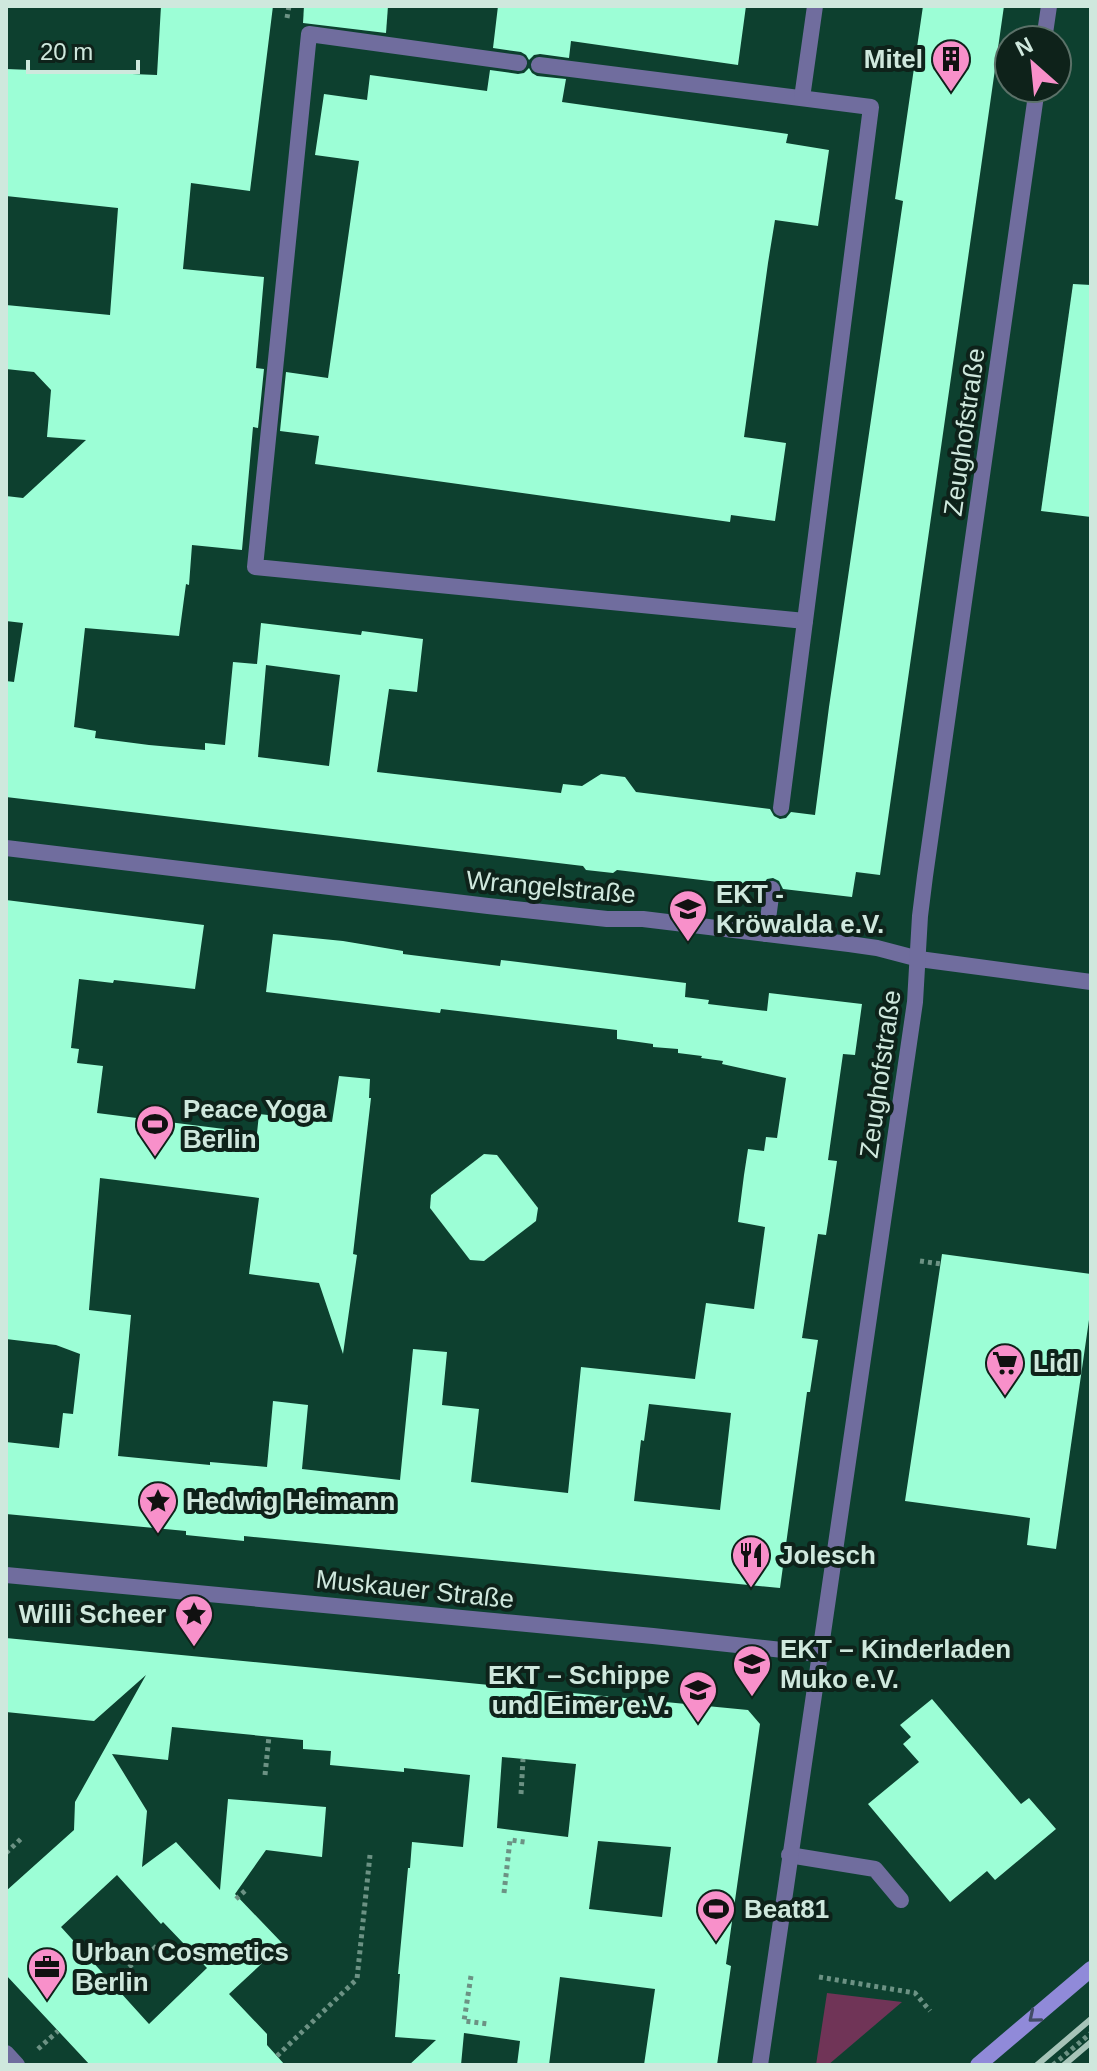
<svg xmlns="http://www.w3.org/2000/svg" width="1097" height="2071" font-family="Arial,sans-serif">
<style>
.green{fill:#703457}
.building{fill:#9cfed6;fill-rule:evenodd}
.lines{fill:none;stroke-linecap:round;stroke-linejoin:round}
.path{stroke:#6c9284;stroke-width:5;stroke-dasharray:4 4;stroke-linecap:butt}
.service{stroke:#706d9e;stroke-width:16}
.pedestrian{stroke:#706d9e;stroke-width:16}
.minor{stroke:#706d9e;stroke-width:16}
.secondary{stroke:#908ad9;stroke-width:16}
.rail{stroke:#a6c4b8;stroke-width:6}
.oneway{stroke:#424c66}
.labels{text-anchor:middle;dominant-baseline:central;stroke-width:8;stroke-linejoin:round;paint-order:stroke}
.poi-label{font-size:26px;font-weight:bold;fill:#cfe8dd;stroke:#0e221a;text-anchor:start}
.street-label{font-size:26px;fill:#cfe8dd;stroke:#0e221a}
</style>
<rect width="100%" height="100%" fill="#0d402f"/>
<path class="green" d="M827,1993L902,2002L828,2065H816Z"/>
<g class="building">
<path d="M161,6H273L250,191L191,183L183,269L264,277L256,368L264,369L258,428L253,427L242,550L192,545L189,585L186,584L179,636L85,628L74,727L96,731L95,738L149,745L205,750V743L225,745L233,662L257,664L261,623L361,635L362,631L423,639L417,692L389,689L377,772L561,793L563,784L582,786L601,774L625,777L636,792L770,809L774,816L780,819L786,818L791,812L815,815L829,707L903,201L895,199L923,6H1004L880,875L856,872L852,897L783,889L779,881L773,878L767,879L761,887L617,870L613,873L586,870L583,866L6,797V681L14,682L23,623L6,621V496L23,498L86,440L47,437L51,390L34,372L6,369V305L110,315L118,208L6,196V69L157,75ZM266,665L340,675L329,766L258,757Z"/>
<path d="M304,6H388L386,33L303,23Z"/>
<path d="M498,6H746L738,65L571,41L569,58L540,54L534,55L529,60L526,55L521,52L493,48Z"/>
<path d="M529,68L532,73L537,76L566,79L562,102L788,134L786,143L829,150L818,226L775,220L768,263L744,437L786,443L775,521L731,515L730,522L315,464L319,436L280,431L286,372L328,378L359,161L315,155L324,94L367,100L370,75L487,91L490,70L518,74L524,73Z"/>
<path d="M1073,284L1091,285V517L1041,511Z"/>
<path d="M6,900L204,925L195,989L114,980L113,983L79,979L71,1048L79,1049L77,1063L103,1066L97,1113L257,1133L259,1114L332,1122L339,1076L370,1079L369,1098H371L353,1254L357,1255L343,1354L319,1283L249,1274L259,1198L100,1178L89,1310L131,1315L118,1456L210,1465V1462L267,1467L273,1401L308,1405L302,1469L400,1480L413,1349L447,1352L442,1405L479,1409L471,1482L568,1493L581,1367L695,1379L706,1303L754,1309L765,1227L738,1222L744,1175L748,1149L764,1151L766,1137L777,1138L786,1078L722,1064L723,1061L701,1058L702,1056L678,1053V1049L653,1047V1044L617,1039V1030L441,1009L440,1013L266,992L273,934L343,941L403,951V954L500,966L501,960L686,983L685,997L709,1000L708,1004L767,1011L769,993L862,1004L855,1055L843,1054L828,1160L837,1161L830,1209L826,1235L818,1234L802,1338L818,1340L810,1392H807L780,1588L244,1536V1541L186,1535V1531L6,1514V1442L59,1448L63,1413L73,1414L80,1354L56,1345L6,1339ZM649,1404L731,1413L720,1510L634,1501L641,1440L644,1441Z"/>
<path d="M484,1154L497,1155L538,1208L536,1221L484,1261L470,1260L430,1208L431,1195Z"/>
<path d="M942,1254L1091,1274V1306L1056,1549L1027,1545L1030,1518L905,1501Z"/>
<path d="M6,1638L748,1710L760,1724L726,1964L731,1966L717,2065H644L655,1989L560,1977L549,2065H517L520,2041L464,2033L461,2065H409L436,2040L395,2037L400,1974H398L408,1868H410L412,1842L463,1847L470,1775L404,1768V1772L330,1765L331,1751L303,1749V1740L172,1727L168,1760L112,1754L147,1811L142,1867L176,1842L220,1890L228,1799L326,1807L322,1857L266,1850L235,1894L283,1944L229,1994L267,2034V2045L285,2065H90L6,1975V1891L74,1830L75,1802L146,1675L94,1721L6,1712ZM502,1757L576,1764L568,1837L497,1828ZM598,1841L671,1847L662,1917L589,1909ZM117,1875L161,1924L163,1922L207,1968L149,2024L61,1927Z"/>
<path d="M932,1699L1021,1804L1029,1798L1056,1829L995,1880L987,1871L950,1902L868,1804L919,1762L903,1744L911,1737L900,1725Z"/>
</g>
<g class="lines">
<g class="path">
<path d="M287,18L289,6"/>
<path d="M920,1261L941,1264"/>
<path d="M265,1775L269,1736"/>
<path d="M521,1794L523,1759"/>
<path d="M6,1853L23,1837"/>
<path d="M504,1893L510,1840L525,1842"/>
<path d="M236,1899L247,1889"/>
<path d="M471,1976L464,2021L488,2024"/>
<path d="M819,1977L915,1993L930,2011"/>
<path d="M111,1983L153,1946L167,1961L186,1945"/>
<path d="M38,2049L58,2031"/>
<path d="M277,2056L357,1979L370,1855"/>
<path d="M1053,2065L1091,2033"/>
</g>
<g class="service">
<path d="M519,63L309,34L255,567L805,621"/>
<path d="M539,65L871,107L781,808"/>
<path d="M802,98L815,6"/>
<path d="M766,934L772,889"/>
<path d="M789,1855L875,1869L901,1900"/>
</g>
<path class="pedestrian" d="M6,2053L17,2065"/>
<g class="minor">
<path d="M1044,40L1049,6"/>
<path d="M6,848L488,906L607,919H643L849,944L877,948L919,959L1091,982"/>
<path d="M6,1575L653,1636L819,1654"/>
<path d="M760,2065L915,1002L920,916L925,876L1037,88"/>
</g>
<path class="secondary" d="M978,2065L1091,1969"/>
<g class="rail">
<path d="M1037,2065L1091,2019"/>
<path d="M1064,2065L1091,2042"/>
</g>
</g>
<defs><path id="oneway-chevron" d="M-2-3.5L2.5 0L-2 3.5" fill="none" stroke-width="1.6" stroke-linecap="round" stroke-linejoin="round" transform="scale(2)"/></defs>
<use class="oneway" href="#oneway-chevron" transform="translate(1034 2017) rotate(140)"/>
<defs>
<g id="building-pin" transform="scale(2)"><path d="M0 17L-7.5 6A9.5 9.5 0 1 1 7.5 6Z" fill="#f890ca" stroke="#0e221a"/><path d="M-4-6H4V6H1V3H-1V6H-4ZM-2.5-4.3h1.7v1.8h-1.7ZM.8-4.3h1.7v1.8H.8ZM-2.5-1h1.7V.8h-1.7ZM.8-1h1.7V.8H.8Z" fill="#111"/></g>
<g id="school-pin" transform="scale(2)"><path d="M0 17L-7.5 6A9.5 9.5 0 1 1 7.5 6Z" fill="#f890ca" stroke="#0e221a"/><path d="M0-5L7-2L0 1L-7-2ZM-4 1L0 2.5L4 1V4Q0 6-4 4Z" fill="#111"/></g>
<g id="stadium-pin" transform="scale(2)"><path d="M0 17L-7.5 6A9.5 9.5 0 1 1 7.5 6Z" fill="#f890ca" stroke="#0e221a"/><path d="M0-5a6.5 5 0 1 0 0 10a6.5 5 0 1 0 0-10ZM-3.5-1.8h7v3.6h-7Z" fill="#111"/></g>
<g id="supermarket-pin" transform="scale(2)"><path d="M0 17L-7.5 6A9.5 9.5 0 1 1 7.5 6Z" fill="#f890ca" stroke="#0e221a"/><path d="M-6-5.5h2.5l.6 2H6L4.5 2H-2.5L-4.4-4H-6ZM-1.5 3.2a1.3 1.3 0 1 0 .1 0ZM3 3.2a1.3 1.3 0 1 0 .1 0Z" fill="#111"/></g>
<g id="sight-pin" transform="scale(2)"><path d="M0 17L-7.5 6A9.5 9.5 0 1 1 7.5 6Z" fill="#f890ca" stroke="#0e221a"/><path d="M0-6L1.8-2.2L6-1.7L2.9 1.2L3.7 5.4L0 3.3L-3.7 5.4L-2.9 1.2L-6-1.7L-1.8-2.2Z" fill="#111"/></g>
<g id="restaurant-pin" transform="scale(2)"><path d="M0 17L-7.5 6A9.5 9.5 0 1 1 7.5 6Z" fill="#f890ca" stroke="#0e221a"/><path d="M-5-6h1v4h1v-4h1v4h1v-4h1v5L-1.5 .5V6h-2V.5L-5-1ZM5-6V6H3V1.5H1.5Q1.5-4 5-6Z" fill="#111"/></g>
<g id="office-pin" transform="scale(2)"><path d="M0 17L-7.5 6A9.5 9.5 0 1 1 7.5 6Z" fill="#f890ca" stroke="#0e221a"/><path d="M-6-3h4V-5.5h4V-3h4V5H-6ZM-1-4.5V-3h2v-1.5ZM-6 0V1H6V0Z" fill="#111"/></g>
</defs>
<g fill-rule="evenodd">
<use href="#building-pin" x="951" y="59"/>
<use href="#school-pin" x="688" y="909"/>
<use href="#stadium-pin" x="155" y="1124"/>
<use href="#supermarket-pin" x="1005" y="1363"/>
<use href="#sight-pin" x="158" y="1501"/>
<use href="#restaurant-pin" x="751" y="1555"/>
<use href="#sight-pin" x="194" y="1614"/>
<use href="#school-pin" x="752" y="1664"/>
<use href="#school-pin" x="698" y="1690"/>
<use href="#stadium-pin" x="716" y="1909"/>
<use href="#office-pin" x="47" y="1967"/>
</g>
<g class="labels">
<g class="poi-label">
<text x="923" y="59" text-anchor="end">Mitel</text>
<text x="716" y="894">EKT -<tspan x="716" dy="30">Kröwalda e.V.</tspan></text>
<text x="183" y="1109">Peace Yoga<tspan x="183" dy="30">Berlin</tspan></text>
<text x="1033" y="1363">Lidl</text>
<text x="186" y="1501">Hedwig Heimann</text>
<text x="779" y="1555">Jolesch</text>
<text x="166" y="1614" text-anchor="end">Willi Scheer</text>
<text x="780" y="1649">EKT – Kinderladen<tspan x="780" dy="30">Muko e.V.</tspan></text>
<text x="670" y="1675" text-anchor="end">EKT – Schippe<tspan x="670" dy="30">und Eimer e.V.</tspan></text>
<text x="744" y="1909">Beat81</text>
<text x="75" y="1952">Urban Cosmetics<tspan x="75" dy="30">Berlin</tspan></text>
</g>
<g class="street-label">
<text transform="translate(964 432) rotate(-82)">Zeughofstraße</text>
<text transform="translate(551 887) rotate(5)">Wrangelstraße</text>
<text transform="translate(880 1074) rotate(-82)">Zeughofstraße</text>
<text transform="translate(415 1589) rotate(6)">Muskauer Straße</text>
</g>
</g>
<rect width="1097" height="2071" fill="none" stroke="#cfe8dd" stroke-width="16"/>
<g transform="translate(1033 64) rotate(333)"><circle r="38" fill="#0e221a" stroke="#5b7168" stroke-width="2"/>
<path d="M0-6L14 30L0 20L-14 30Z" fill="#f890ca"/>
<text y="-12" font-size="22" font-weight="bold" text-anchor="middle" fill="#cfe8dd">N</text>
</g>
<path d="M28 60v12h110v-12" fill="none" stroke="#cfe8dd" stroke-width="4"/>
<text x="40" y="60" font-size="24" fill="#cfe8dd" stroke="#0e221a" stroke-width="6" paint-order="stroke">20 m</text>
</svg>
